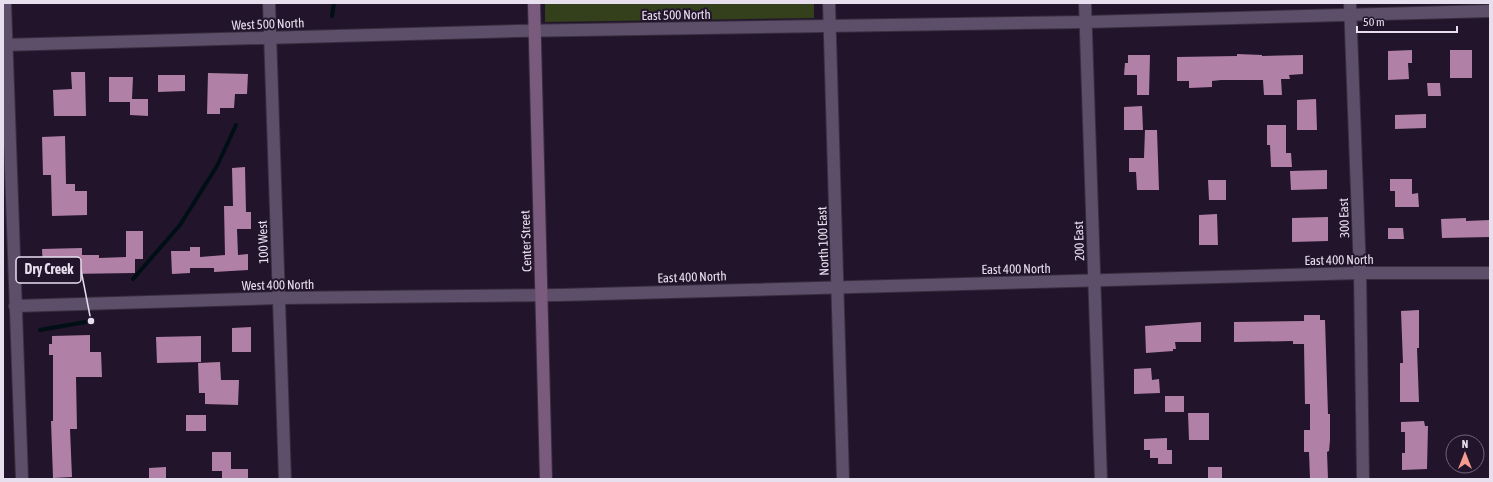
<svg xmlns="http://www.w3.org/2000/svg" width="1493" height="482" font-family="'Asap Condensed',sans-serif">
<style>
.green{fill:#343f1b}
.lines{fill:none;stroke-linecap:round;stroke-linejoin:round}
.stream{stroke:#000e15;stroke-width:4}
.building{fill:#b180a6}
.street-casing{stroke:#382e3f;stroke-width:14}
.secondary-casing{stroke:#382e3f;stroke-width:14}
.street{stroke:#5d4e69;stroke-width:12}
.secondary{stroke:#7a5b7e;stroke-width:12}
.labels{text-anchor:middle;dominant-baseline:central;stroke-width:4;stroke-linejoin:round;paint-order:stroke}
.street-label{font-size:13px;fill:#e7deee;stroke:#22152b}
.leader{fill:none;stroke:#e7deee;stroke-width:1.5}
.callout-dot{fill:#e7deee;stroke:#22152b;stroke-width:1.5}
.callout{fill:#22152b;stroke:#e7deee;stroke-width:1.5}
.callout-label{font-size:14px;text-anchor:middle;font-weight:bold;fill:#e7deee}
</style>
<rect width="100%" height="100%" fill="#22152b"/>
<path class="green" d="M545,3H814V18L545,22Z"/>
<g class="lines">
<g class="stream">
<path d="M332,16L334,3"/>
<path d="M133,279L180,225L217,166L236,125"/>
<path d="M40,330L91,321"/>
</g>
</g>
<g class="building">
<path d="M1412,50V63H1408L1409,79L1388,80V51Z"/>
<rect x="1450" y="50" width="22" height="28"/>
<path d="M1237,54L1262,55V56L1303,55V74L1289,75L1290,79H1281L1282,95H1264L1263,80H1221L1212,81V87L1189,88V81H1177V57L1237,56Z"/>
<path d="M1128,55H1150L1149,95H1137V75H1124L1125,63H1128Z"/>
<path d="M71,72H85L86,116H54L53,90L72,89Z"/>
<path d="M208,73L248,74L247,94H235L234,108H220V114H207Z"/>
<path d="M158,75H185V91L158,92Z"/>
<path d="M109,77H133L132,99H148V116L130,115V102H109Z"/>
<path d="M1427,83H1440L1441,96H1428Z"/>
<path d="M1316,99L1317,130H1297V100Z"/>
<path d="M1142,106L1143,130H1124V107Z"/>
<path d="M1426,114V128L1395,129V115Z"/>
<path d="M1267,125H1286V153H1291L1292,167H1271L1270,145H1267Z"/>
<path d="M1145,130H1157L1159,190H1137L1136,172H1129V158H1144Z"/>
<path d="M65,136L66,184H75V191H87V215L52,216L51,175H43L42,137Z"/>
<path d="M245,167L246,212H251V229H237L238,255L248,254V270L214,272V268H190V273L172,274L171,251H190V247H200V257L225,255L224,206H233L232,168Z"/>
<path d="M1327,170V189L1291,190L1290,171Z"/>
<path d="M1390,179H1412V194L1418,193L1419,207H1395V191H1390Z"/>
<path d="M1208,180H1226V200H1209Z"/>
<path d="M1217,214L1218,245H1199V215Z"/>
<path d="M1328,217V241L1292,242V218Z"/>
<path d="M1466,218V221L1490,220V237L1442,238L1441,219Z"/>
<path d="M1388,228H1403L1404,239H1388Z"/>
<path d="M126,231H143V259H135V273L67,274V268L43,269L42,249L82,248V255H99V258L126,257Z"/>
<path d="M1419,310V348H1417L1419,402H1400V363H1403L1401,311Z"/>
<path d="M1304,315H1320V320H1325L1328,414H1330V440L1329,451L1327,452L1328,479H1310L1309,452H1304V430H1310V404H1305L1304,344H1293V341L1234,342V322L1304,321Z"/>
<path d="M1201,322V342H1175L1176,349H1173V351L1146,353L1145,326Z"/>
<path d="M251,327V352H232V328Z"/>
<path d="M90,335V352H101L102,377H76L77,429H70L72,477L53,478L51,421H53V355H49V344H52V336Z"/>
<path d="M201,336V362L157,363L156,337Z"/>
<path d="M220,362L221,380H239L238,405L205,404V393H199L198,363Z"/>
<path d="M1151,368L1152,380L1159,379L1160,393L1134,394V369Z"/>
<rect x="1165" y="396" width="19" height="16"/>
<path d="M1188,413H1209V440H1189Z"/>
<rect x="186" y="415" width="20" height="16"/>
<path d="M1424,421L1425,426H1428L1427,469L1402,470V453H1405V432H1401V422Z"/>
<path d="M1167,438V450H1172V464H1158V458H1150V450H1144V439Z"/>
<path d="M212,452H231V469H248V479H222V471H212Z"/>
<path d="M166,467V479H149V468Z"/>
<rect x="1208" y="467" width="14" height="12"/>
</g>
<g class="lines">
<g class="street-casing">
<g id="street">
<path d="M5,3L22,479"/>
<path d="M269,3L285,479"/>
<path d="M829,3L843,479"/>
<path d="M1085,3L1101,479"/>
<path d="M1350,3L1360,273L1363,479"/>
<path d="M3,45L515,31L1086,22L1490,11"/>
<path d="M15,306L279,298L560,295L1360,273H1490"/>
</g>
</g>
<g class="secondary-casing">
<path id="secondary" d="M534,3L546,479"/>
</g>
<use href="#street" class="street"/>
<use href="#secondary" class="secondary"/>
</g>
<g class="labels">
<g class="street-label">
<text transform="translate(676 15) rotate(-1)">East 500 North</text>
<text transform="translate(268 24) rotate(-2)">West 500 North</text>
<text transform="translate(1344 218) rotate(-92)">300 East</text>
<text transform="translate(526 241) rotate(-92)">Center Street</text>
<text transform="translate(823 241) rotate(-92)">North 100 East</text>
<text transform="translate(1079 241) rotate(-92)">200 East</text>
<text transform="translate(263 242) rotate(-92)">100 West</text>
<text transform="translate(1339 260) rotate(-1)">East 400 North</text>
<text transform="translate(1016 269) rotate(-1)">East 400 North</text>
<text transform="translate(692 277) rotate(-2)">East 400 North</text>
<text transform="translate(278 285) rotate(-1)">West 400 North</text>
</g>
</g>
<path class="leader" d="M91 321L81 270"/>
<circle class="callout-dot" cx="91" cy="321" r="4"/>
<rect class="callout" x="16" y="257" width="65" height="26" rx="4"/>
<g class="callout-label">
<text x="49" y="274">Dry Creek</text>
</g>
<rect width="1493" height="482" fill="none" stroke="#e7deee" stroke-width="8"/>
<g transform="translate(1465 454)"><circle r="19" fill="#22152b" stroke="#716579"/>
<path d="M0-3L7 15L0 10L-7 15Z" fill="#f59c91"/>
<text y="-6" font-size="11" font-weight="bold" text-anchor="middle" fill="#e7deee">N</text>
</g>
<path d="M1357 26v6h100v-6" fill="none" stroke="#e7deee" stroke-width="2"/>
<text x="1363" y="26" font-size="12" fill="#e7deee" stroke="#22152b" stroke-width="3" paint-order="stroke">50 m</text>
</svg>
